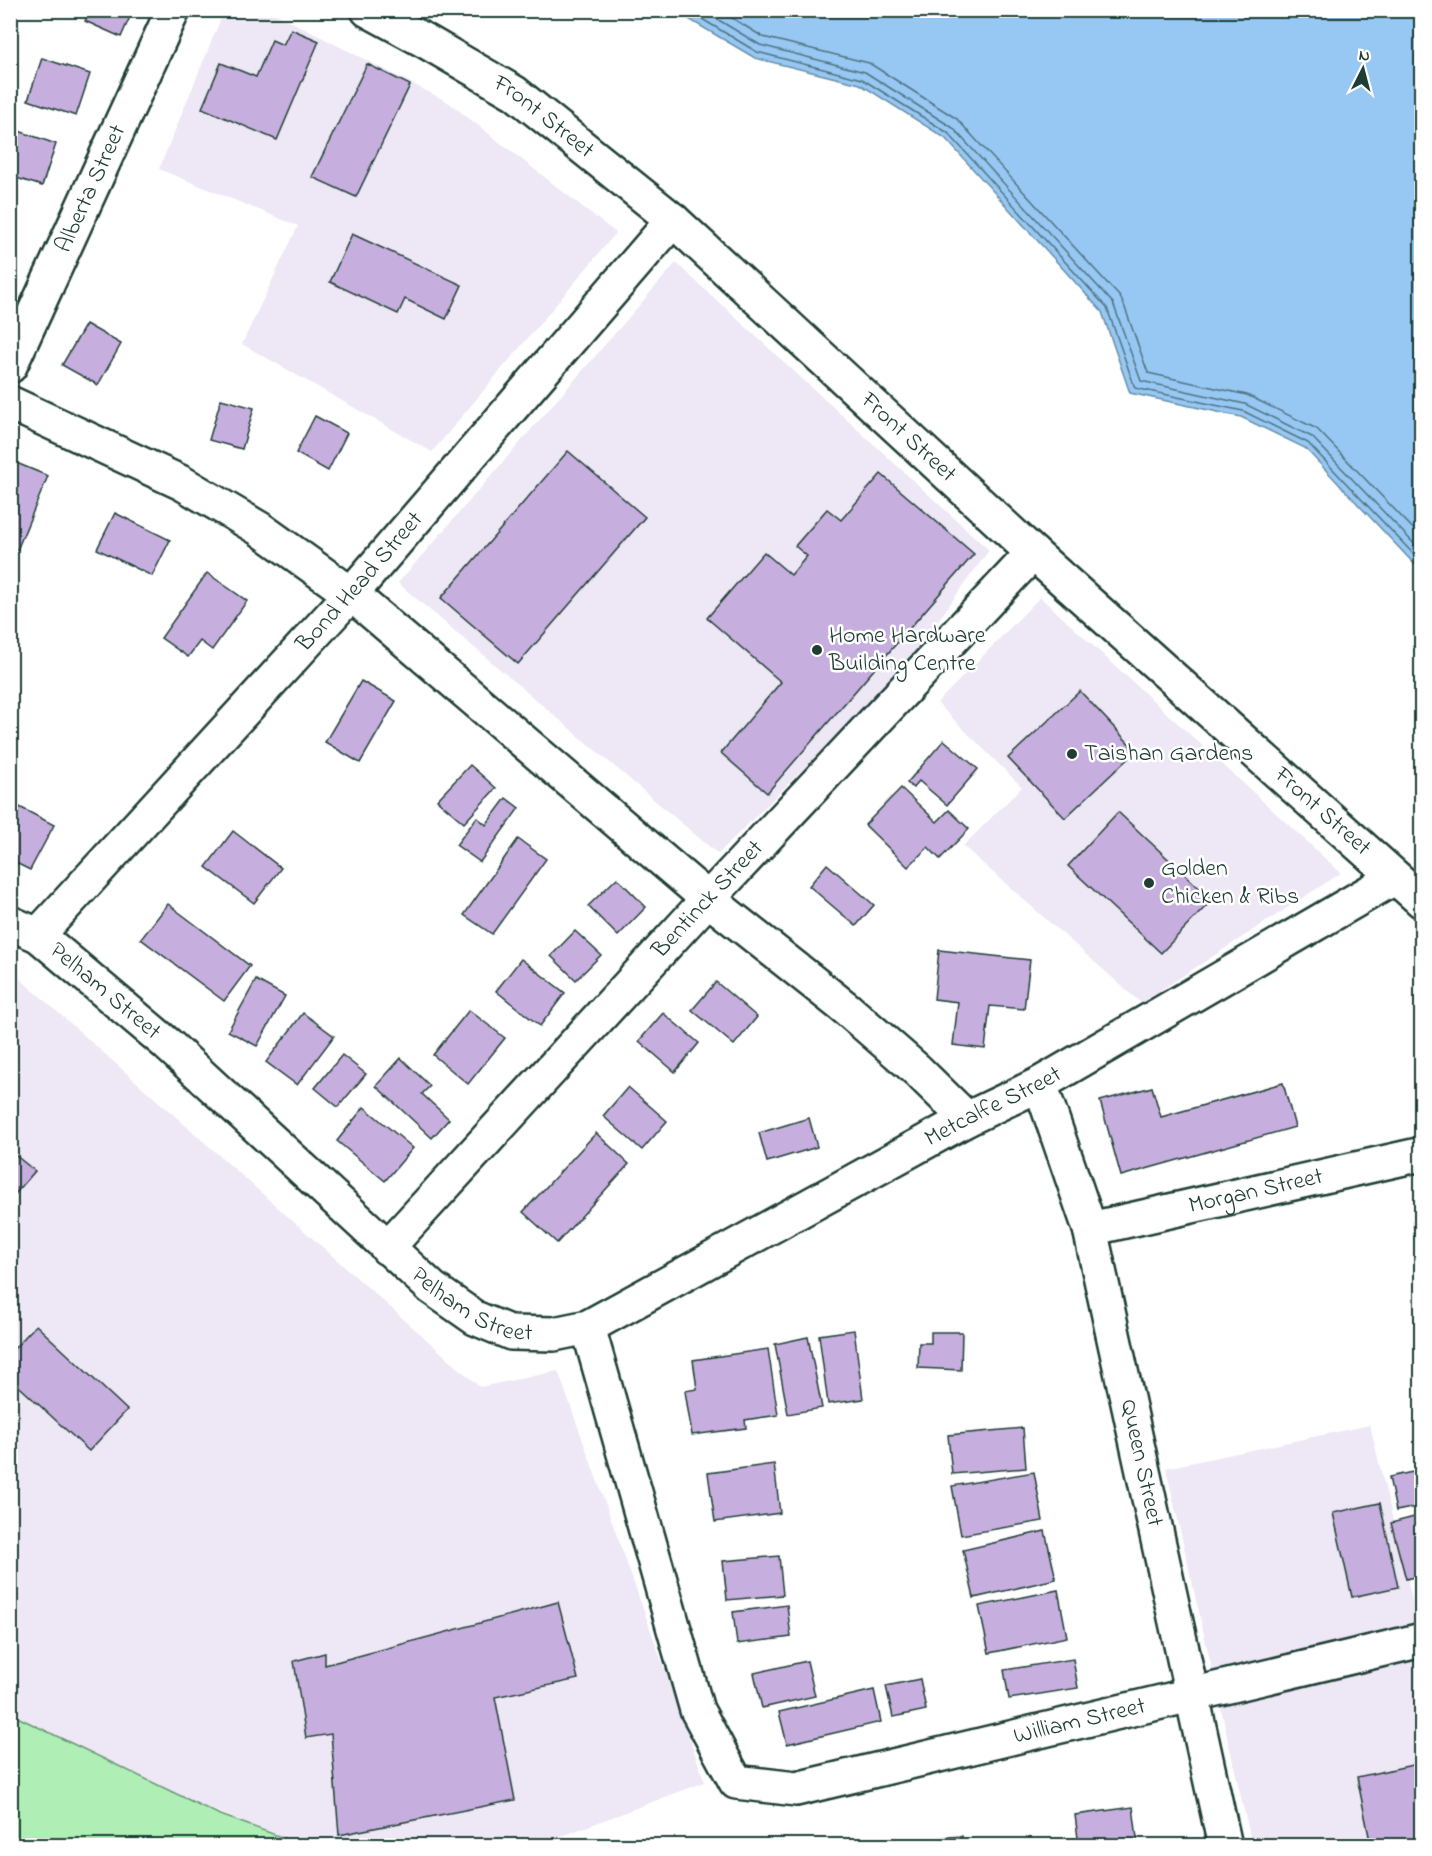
<svg xmlns="http://www.w3.org/2000/svg" width="1432" height="1856" font-family="'Indie Flower',sans-serif">
<style>
.built{fill:#eee7f5}
.green{fill:#afefb6;stroke:#679675;stroke-width:1.5}
.water{fill:#97c7f3;stroke:#6790a7;stroke-width:1.5}
.lines{fill:none;stroke-linecap:round;stroke-linejoin:round}
.shore{stroke:#4f7480;stroke-width:1.5}
.building{fill:#c6afde;stroke:#1f3d34;stroke-width:1.5}
.minor-casing{stroke:#1f3d34;stroke-width:38}
.secondary-casing{stroke:#1f3d34;stroke-width:38}
.minor{stroke:#fff;stroke-width:33}
.secondary{stroke:#fff;stroke-width:33}
.poi-dot{fill:#1f3d34;stroke:#fff;stroke-width:2}
.labels{text-anchor:middle;dominant-baseline:central;stroke-width:5;stroke-linejoin:round;paint-order:stroke}
.street-label{font-size:24px;fill:#1f3d34;stroke:#fff}
.poi-label{font-size:24px;fill:#1f3d34;stroke:#fff;text-anchor:start}
</style>
<rect width="100%" height="100%" fill="#fff"/>
<filter id="ink" filterUnits="userSpaceOnUse"><feTurbulence type="fractalNoise" baseFrequency=".0167" numOctaves="2"/><feDisplacementMap in="SourceGraphic" scale="12" xChannelSelector="R" yChannelSelector="G"/><feConvolveMatrix kernelMatrix="1 2 1 2 8 2 1 2 1" color-interpolation-filters="sRGB"/></filter>
<g filter="url(#ink)">
<g class="built">
<path d="M224,11H270L448,102L616,233L432,452L242,344L298,226L159,169Z"/>
<path d="M676,263L989,550L903,669L718,854L398,583Z"/>
<path d="M1040,597L1341,873L1141,1003L963,846L1022,787L937,703Z"/>
<path d="M10,973L17,976L480,1387L558,1371L705,1782L538,1845H303L11,1731Z"/>
<path d="M1370,1425L1418,1624H1421V1845H1252L1166,1468Z"/>
</g>
<path class="green" d="M11,1714L218,1814L303,1845H11Z"/>
<path class="water" d="M675,11H1421V571L1305,448L1241,417L1130,393L1102,312L945,138L860,84L755,58Z"/>
<g class="lines">
<g class="shore">
<path d="M687,10L757,52L862,79L948,133L1107,308L1135,388L1243,411L1308,443L1422,563"/>
<path d="M702,10L760,45L865,72L953,128L1113,303L1141,381L1245,404L1312,437L1422,552"/>
<path d="M719,10L763,37L869,63L957,119L1120,297L1124,305L1148,373L1247,395L1317,429L1422,538"/>
</g>
</g>
<g class="building">
<path d="M90,10H133L121,37L85,21Z"/>
<path d="M291,29L319,41L277,140L202,108L221,63L256,77L272,40L283,45Z"/>
<path d="M42,58L90,74L76,116L28,100Z"/>
<path d="M367,64L410,85L356,197L312,177Z"/>
<path d="M13,129L56,144L42,186L10,176V136Z"/>
<path d="M352,234L462,285L446,319L405,299L398,314L330,282Z"/>
<path d="M86,324L121,344L98,385L62,365Z"/>
<path d="M221,399L254,408L242,449L209,440Z"/>
<path d="M315,416L347,433L328,471L296,453Z"/>
<path d="M568,451L645,517L518,664L441,598Z"/>
<path d="M14,462L48,476L17,550L10,548V470Z"/>
<path d="M881,474L974,554L767,793L721,753L781,682L707,618L764,552L791,575L807,556L795,546L827,509L841,520Z"/>
<path d="M115,513L170,540L152,576L97,549Z"/>
<path d="M207,573L247,601L212,650L200,641L188,657L161,638Z"/>
<path d="M361,681L396,701L360,763L325,742Z"/>
<path d="M1080,691L1136,751L1065,818L1008,758Z"/>
<path d="M944,740L978,769L947,805L919,781L913,788L907,783Z"/>
<path d="M470,765L496,788L464,823L437,800Z"/>
<path d="M901,788L937,822L949,810L969,829L940,859L928,847L908,867L865,825Z"/>
<path d="M506,798L519,808L480,862L456,845L477,817L486,825Z"/>
<path d="M10,802L54,825L30,870L10,860Z"/>
<path d="M1118,812L1212,900L1161,953L1068,866Z"/>
<path d="M233,831L281,868L254,903L206,867Z"/>
<path d="M518,839L546,859L492,934L464,915Z"/>
<path d="M827,864L874,905L856,926L809,886Z"/>
<path d="M617,878L646,907L618,936L588,906Z"/>
<path d="M168,904L250,966L224,1001L141,939Z"/>
<path d="M575,931L601,955L576,980L551,956Z"/>
<path d="M939,950L1030,960L1024,1009L990,1006L985,1049L953,1045L958,1002L934,999Z"/>
<path d="M521,959L565,993L540,1026L496,991Z"/>
<path d="M256,980L285,996L257,1046L228,1031Z"/>
<path d="M716,982L757,1017L734,1045L692,1010Z"/>
<path d="M469,1010L505,1038L468,1084L433,1055Z"/>
<path d="M303,1013L334,1036L297,1085L266,1062Z"/>
<path d="M663,1013L699,1043L675,1072L639,1041Z"/>
<path d="M342,1055L366,1074L338,1107L315,1088Z"/>
<path d="M401,1058L430,1086L422,1094L449,1119L432,1138L376,1086Z"/>
<path d="M1283,1083L1295,1127L1121,1176L1100,1101L1152,1087L1161,1117Z"/>
<path d="M628,1087L667,1121L642,1150L603,1116Z"/>
<path d="M364,1107L413,1148L385,1181L337,1141Z"/>
<path d="M809,1118L817,1147L767,1162L759,1133Z"/>
<path d="M596,1133L629,1164L557,1243L523,1212Z"/>
<path d="M10,1151L35,1171L10,1200Z"/>
<path d="M1422,1220V1277L1413,1221Z"/>
<path d="M36,1325L127,1410L89,1451L10,1378V1353Z"/>
<path d="M854,1330L863,1399L828,1404L819,1335Z"/>
<path d="M931,1332H962L961,1370L918,1368L919,1343H931Z"/>
<path d="M808,1337L822,1408L788,1414L775,1344Z"/>
<path d="M768,1349L778,1415L745,1420L746,1428L692,1435L685,1391L697,1389L693,1360Z"/>
<path d="M1023,1428L1026,1468L952,1474L948,1435Z"/>
<path d="M774,1464L780,1513L715,1522L708,1473Z"/>
<path d="M1422,1470V1506L1396,1511L1389,1477Z"/>
<path d="M1034,1472L1043,1521L961,1535L952,1486Z"/>
<path d="M1380,1503L1398,1587L1352,1597L1333,1513Z"/>
<path d="M1422,1515V1575L1406,1579L1391,1523Z"/>
<path d="M1045,1531L1056,1579L974,1598L963,1550Z"/>
<path d="M779,1556L783,1595L727,1600L723,1561Z"/>
<path d="M1058,1590L1067,1637L989,1653L979,1606Z"/>
<path d="M558,1602L578,1679L495,1697L515,1800L339,1835L331,1734L306,1738L294,1661L325,1653V1665Z"/>
<path d="M787,1605L791,1637L737,1644L733,1612Z"/>
<path d="M1073,1659L1078,1688L1009,1699L1004,1670Z"/>
<path d="M807,1661L815,1696L762,1708L754,1673Z"/>
<path d="M920,1679L926,1710L893,1717L886,1686Z"/>
<path d="M874,1690L881,1722L787,1744L779,1712Z"/>
<path d="M1422,1763V1815L1417,1816L1422,1844L1413,1846H1371L1357,1777Z"/>
<path d="M1133,1807L1138,1846H1079L1075,1815Z"/>
<path d="M962,1836L963,1846H935V1838Z"/>
</g>
<g class="lines">
<g class="minor-casing">
<g id="minor">
<path id="s1" d="M10,366L173,10"/>
<path d="M10,403L182,483L260,529L351,594L708,899L848,1010L917,1070L967,1119"/>
<path id="s2" d="M10,923L38,935L166,1043L432,1288L475,1318L511,1333L554,1334L588,1327L967,1119L1040,1084L1394,878"/>
<path id="s3" d="M38,935L351,594L673,220"/>
<path id="s4" d="M1040,1084L1090,1229L1225,1846"/>
<path id="s5" d="M1090,1229L1422,1154"/>
<path id="s6" d="M387,1248L708,899L1033,553"/>
<path id="s7" d="M588,1327L697,1710L736,1782L796,1789L1422,1640"/>
</g>
</g>
<g class="secondary-casing">
<g id="secondary">
<path id="s8" d="M368,10L427,42L515,93L673,220L1033,553L1422,901"/>
</g>
</g>
<use href="#minor" class="minor"/>
<use href="#secondary" class="secondary"/>
</g>
</g>
<g class="poi-dot">
<circle cx="817" cy="650" r="6"/>
<circle cx="1072" cy="754" r="6"/>
<circle cx="1149" cy="883" r="6"/>
</g>
<g class="labels">
<g class="street-label">
<text stroke="none"><textPath href="#s8" startOffset="206">Front Street</textPath></text>
<text stroke="none"><textPath href="#s1" startOffset="195">Alberta Street</textPath></text>
<text stroke="none"><textPath href="#s8" startOffset="692">Front Street</textPath></text>
<text stroke="none"><textPath href="#s3" startOffset="478">Bond Head Street</textPath></text>
<text stroke="none"><textPath href="#s8" startOffset="1250">Front Street</textPath></text>
<text stroke="none"><textPath href="#s6" startOffset="474">Bentinck Street</textPath></text>
<text stroke="none"><textPath href="#s2" startOffset="118">Pelham Street</textPath></text>
<text stroke="none"><textPath href="#s2" startOffset="1190">Metcalfe Street</textPath></text>
<text stroke="none"><textPath href="#s5" startOffset="170">Morgan Street</textPath></text>
<text stroke="none"><textPath href="#s2" startOffset="604">Pelham Street</textPath></text>
<text stroke="none"><textPath href="#s4" startOffset="393">Queen Street</textPath></text>
<text stroke="none"><textPath href="#s7" startOffset="832">William Street</textPath></text>
</g>
<g class="poi-label">
<text x="829" y="636">Home Hardware<tspan x="829" dy="28">Building Centre</tspan></text>
<text x="1084" y="754">Taishan Gardens</text>
<text x="1161" y="869">Golden<tspan x="1161" dy="28">Chicken &amp; Ribs</tspan></text>
</g>
</g>
<rect width="1432" height="1856" fill="none" stroke="#fff" stroke-width="36"/>
<rect x="18" y="18" width="1396" height="1820" fill="none" stroke="#1f3d34" stroke-width="2" filter="url(#ink)"/>
<g transform="translate(1363 69) rotate(6)" stroke="#ffffff" stroke-width="4.5" paint-order="stroke">
<path d="M0-4.5L10 22L0 15L-10 22Z" fill="#1f3d34"/>
<text y="-9" font-size="16" font-weight="bold" text-anchor="middle" fill="#1f3d34">N</text>
</g>
</svg>
